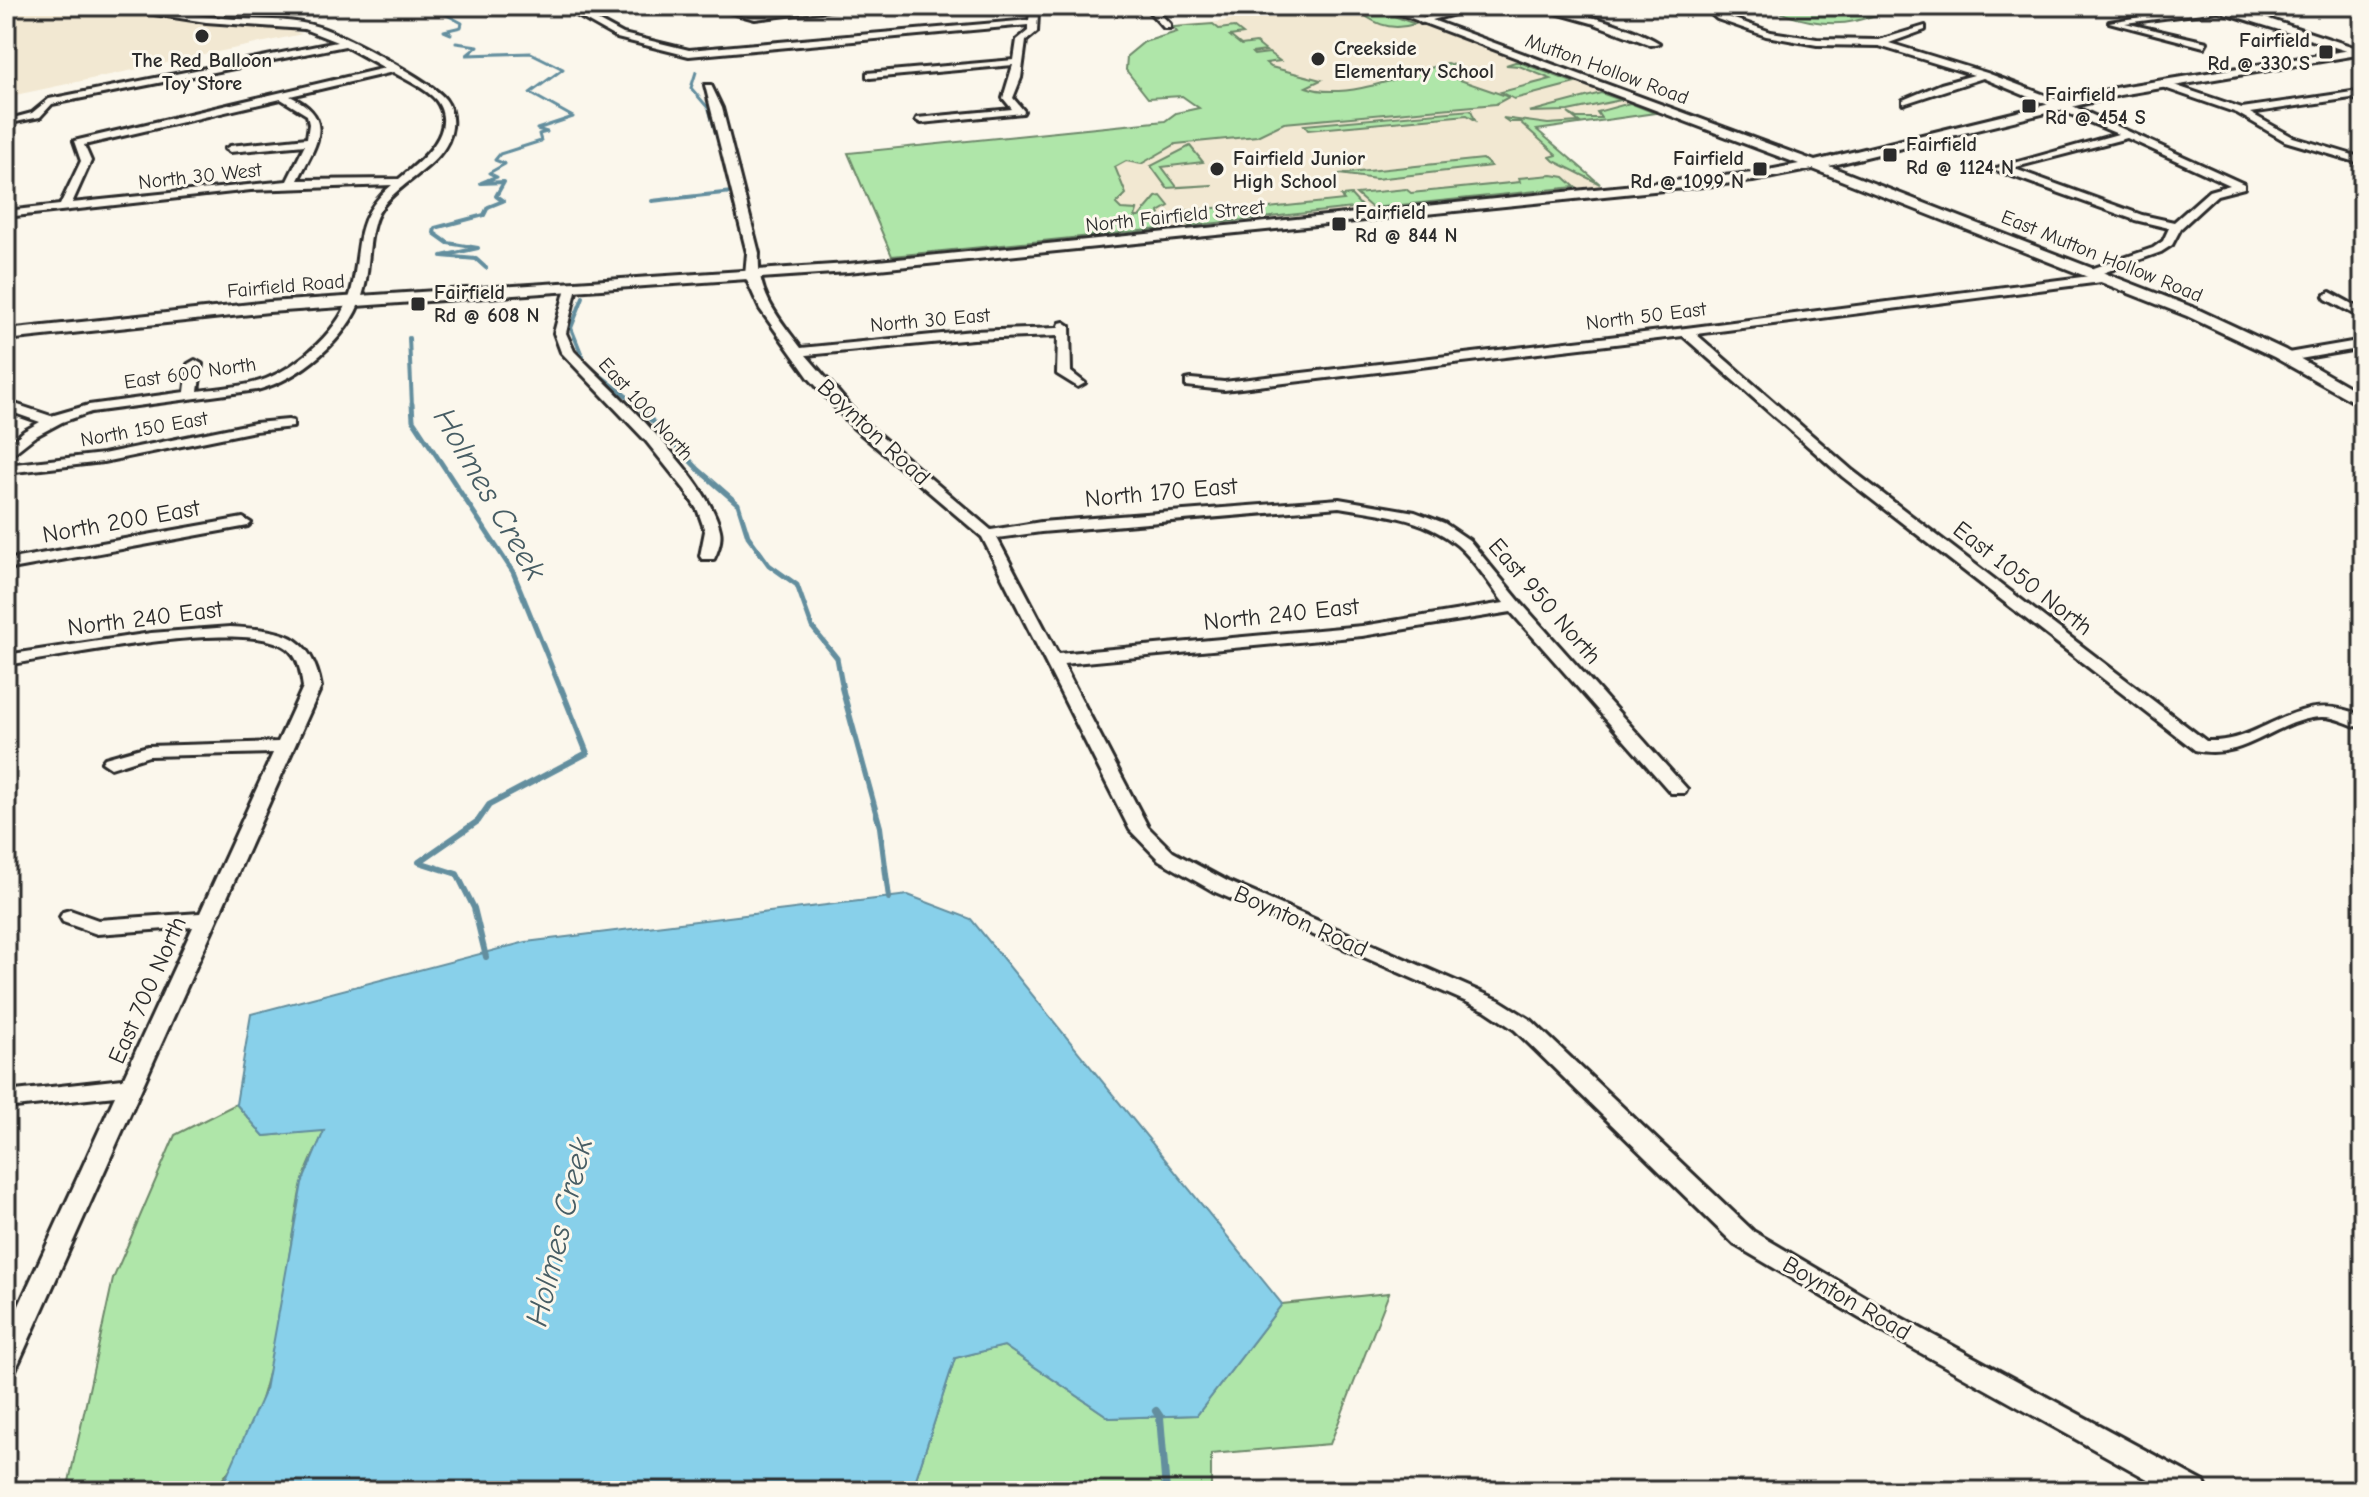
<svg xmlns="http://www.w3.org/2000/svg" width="2369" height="1497" font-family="'Comic Neue',sans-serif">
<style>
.built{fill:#f2e8d2}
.green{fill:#afe6a9;stroke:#6d886a;stroke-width:2}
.water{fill:#88d0ea;stroke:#638e9e;stroke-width:2}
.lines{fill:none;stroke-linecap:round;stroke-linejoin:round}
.stream-far4{stroke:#638e9e;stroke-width:3}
.stream-far3{stroke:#638e9e;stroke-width:4}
.stream-far2{stroke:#638e9e;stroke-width:5}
.stream-far1{stroke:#638e9e;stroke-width:6}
.stream{stroke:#638e9e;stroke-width:8}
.minor-casing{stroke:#2b2b2b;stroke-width:6}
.tertiary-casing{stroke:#2b2b2b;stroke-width:6}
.secondary-casing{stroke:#2b2b2b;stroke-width:6}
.minor{fill:#fbf7ec;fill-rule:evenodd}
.tertiary{fill:#fbf7ec;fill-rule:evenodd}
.secondary{fill:#fbf7ec;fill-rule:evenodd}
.poi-dot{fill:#2b2b2b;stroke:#fbf7ec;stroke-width:3}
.labels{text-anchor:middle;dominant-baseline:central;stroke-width:6;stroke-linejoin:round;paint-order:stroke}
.far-poi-label{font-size:20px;font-weight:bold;fill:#2b2b2b;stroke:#fbf7ec;text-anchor:start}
.far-street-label{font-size:20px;fill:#2b2b2b;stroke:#fbf7ec}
.street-label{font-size:24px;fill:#2b2b2b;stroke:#fbf7ec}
.near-water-label{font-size:32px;font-style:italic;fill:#475d64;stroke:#fbf7ec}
</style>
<rect width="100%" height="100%" fill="#fbf7ec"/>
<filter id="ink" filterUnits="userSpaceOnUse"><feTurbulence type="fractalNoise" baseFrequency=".0125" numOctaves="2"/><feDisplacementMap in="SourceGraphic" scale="16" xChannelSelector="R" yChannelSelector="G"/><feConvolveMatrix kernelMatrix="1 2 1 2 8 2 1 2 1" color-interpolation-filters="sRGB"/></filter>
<g filter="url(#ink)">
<g class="built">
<path d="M20,6L137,12L219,26L291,30L302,34L6,97V12Z"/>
<path d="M1291,6H1372L1657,113L1534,130L1602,186L891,256L848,153L1165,121L1176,113L1199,108L1182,96L1148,98L1126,70L1127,56L1135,48L1177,32L1173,27L1179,25L1218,22Z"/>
</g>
<g class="green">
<path d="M1352,6H1368L1415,24C1388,32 1373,23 1352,6Z"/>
<path d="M1768,6H1906L1917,12C1892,8 1878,15 1855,21C1829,27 1790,20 1768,6Z"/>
<path d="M1213,24L1219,29L1234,27L1243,34L1230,36L1241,45L1256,43L1266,51L1252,53L1254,55L1269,53L1280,61L1266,63L1271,67L1321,80L1306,87C1346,102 1413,72 1447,63L1461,68L1460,75H1453L1454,78L1509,97L1496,104L1284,123L1257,136L1176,144L1141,164L1126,161L1115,167L1126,194L1116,204L1121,209L1137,210L1135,217H1139L1156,197L1161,196L1169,206L1159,212L1163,227L1160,229L892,256L848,153L1165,121L1176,113L1199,108L1182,96L1148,98L1126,70L1127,56L1144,42L1177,32L1173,27Z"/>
<path d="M1515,62H1519L1575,83L1514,99L1501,92L1551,79L1519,66L1506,65Z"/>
<path d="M1601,93L1621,100L1568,111L1529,112Z"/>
<path d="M1630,103L1655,113L1537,130L1600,184L1554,161L1550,157L1557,155L1520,122H1509L1503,118L1548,124L1579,122L1568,113L1577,118H1601L1597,112Z"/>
<path d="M1471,110L1475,120L1467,115L1308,130L1304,125Z"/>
<path d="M1190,146L1203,162L1162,167L1177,187L1213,185L1167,188L1151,166Z"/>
<path d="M1483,159L1491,166L1376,179L1339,174Z"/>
<path d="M1552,175L1564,177L1575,187L1372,208L1356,194L1406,189L1411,193L1520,182L1519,178Z"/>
<path d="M1351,195L1362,207L1189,226L1178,216L1184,211L1235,206L1240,211L1344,200L1341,196Z"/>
<path d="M236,1104L264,1136L325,1130C317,1148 306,1168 301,1187C282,1275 277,1427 212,1491H67L113,1279L175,1135Z"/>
<path d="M1389,1293L1330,1444L1211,1454V1491H912L955,1358L1004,1346L1110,1418L1197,1415L1282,1304Z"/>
</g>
<path class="water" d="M908,895L971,919L1282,1304L1197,1415L1110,1418L1004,1346L955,1358L912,1491H212L227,1476L265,1390L302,1183L324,1131L264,1136L236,1104L251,1014L526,942Z"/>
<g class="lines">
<g class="stream-far4">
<path d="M447,6L445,14L462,23L461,27L444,31L451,34"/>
<path d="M456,43L478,46L467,55L531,53L563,69L530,93L573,117L537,129L547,132L539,134L541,141L500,154L495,160L505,164L489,173L497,177L488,180"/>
<path d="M696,72L691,88L709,109L729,180"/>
</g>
<g class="stream-far3">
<path d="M652,201L732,192L728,178"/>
<path d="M486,268L476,259L442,256L478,248L448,243L434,233L435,228L484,215L488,207L503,201L496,196L504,182L481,183L493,178"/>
<path d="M583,297L571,328L585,363L639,406"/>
<path d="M409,338L412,406"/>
</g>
<g class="stream-far2">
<path d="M412,404L413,420L513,572L561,690"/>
<path d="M636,404L699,470L738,504L748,536L769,565L797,585L812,627L837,658L843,690"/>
</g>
<g class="stream-far1">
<path d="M842,688L880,827L889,898"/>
<path d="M486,957L474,908L457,874L419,862L478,821L489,805L587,753L561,688"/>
</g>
<path class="stream" d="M1156,1411L1160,1417L1166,1491"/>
<g class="minor-casing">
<g id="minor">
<path d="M102,6C142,6 182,15 222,18C254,21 288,17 319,27C342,34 432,81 445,99C451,107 453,118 452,127C447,171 385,183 374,224C367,247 370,273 362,296C348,339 300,379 257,390L91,412L62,422L34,437L6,459V447L24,431L40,422L6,410V401L51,416L89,405L185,392L188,364L195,360L202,364L198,391C221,388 245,387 266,379C299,366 342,328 351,292C363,246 351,220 392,185L251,190L6,217V211L60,205L81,161L74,141L385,68L345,46L52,104L40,117L6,124V120L32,113L49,99L337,42L304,29L206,22ZM393,72C406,80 426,88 436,100C459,131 421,161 399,179L298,180C316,144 337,119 290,96ZM281,99L307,115L309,124L307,138L230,146L225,149L230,152L305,145L287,181L72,203L91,161L84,145Z"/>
<path d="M560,6H571L579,11L614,6L586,14L623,34L689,50L1029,20L1030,14L1024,6H1032L1038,14L1037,32L1026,41L1021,78L1013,98L1024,111L1023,113L921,123L916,120L917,118L1012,109L1003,98L1013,65L870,78L867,77V73L1014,60L1017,40L1028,31V25L689,56L617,38Z"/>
<path d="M707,6H723L755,13L862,6L755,19Z"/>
<path d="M1144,6H1153L1170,24V28H1164Z"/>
<path d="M1249,6H1262L1269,10L1265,13Z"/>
<path d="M1469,6H1484L1421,23L1417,20Z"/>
<path d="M1531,6C1562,6 1632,26 1659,43L1651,45L1592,23Z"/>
<path d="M1702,6H1711L1723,15L1771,32L1817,39L1879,40L1925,26V30L1889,43L1987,73L2066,103L2244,184V188L2217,195L2181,228L2172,245L2161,252L2097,275H2109V281L1696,334L1853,471L2206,741C2266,744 2295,686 2363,716V728C2348,725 2337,716 2321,717C2276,719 2245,762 2195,750L1843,477L1683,336L1224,390L1186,386V380L1191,379L1224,382L1686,328L2090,276L2086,273L2088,270L2153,248L2163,241L2169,228L2135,220L1993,169L2118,134L1983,78L1903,104V100L1941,84L1974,75L1879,46L1817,45L1766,36L1717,19ZM2127,138L2230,185L2209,191L2174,222L2142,215L2012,168Z"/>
<path d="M2229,6L2363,50V56L2218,11L2125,23L2207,42L2204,47L2109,22L2209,6Z"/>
<path d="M2162,81L2242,108L2352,92L2363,96V102L2351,98L2250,113L2293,137L2363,158V164L2285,141L2237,113L2159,86L2157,84Z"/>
<path d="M705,85H711L722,108L759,253C756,293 778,317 801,348L973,331L1058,328L1060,323L1064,322L1070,326L1071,372L1085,383L1078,387L1057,374L1058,336L973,339L806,355L864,422L991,530L1041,522L1339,499L1415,512L1444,523L1469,540L1521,603L1687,789L1685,793H1671L1511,612L1362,636L1063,664L1148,827L1173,852L1227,881L1499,1000L1531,1020L1753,1231L1894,1314L2204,1482L2208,1491H2169L1876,1328L1735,1245L1515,1030L1485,1010L1213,891L1159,860L1130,830L982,537L854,428L809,378L760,309L745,276L747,253ZM1339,507C1380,514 1423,517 1457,545C1475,560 1489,584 1504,603L1362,626L1058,654L997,538L1041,532Z"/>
<path d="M567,284L577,287L566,333L574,351C612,390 709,478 720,530C722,539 718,551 714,559H702L700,556L705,531L698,511L685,490L646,441L561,352L554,333Z"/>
<path d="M2330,292L2363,310V319L2326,299L2324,296Z"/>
<path d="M2363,340V348L2288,361L2281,357L2288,353Z"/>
<path d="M288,420L293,421V427L255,431L103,462L6,473V465L103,454L255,423Z"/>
<path d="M243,518L251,523L248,526L6,570V560Z"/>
<path d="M230,627C279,630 311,631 321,687L19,1362L15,1370L6,1373V1334L115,1096L6,1108V1092L123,1079L193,927L97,934L63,922L60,917L63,912L70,910L98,920L200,913L273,753L149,756L111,768L102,762L105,758L148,746L278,742L303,687C301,673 299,657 287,648C245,617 61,657 6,665V655L151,633Z"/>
</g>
</g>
<g class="tertiary-casing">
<path id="tertiary" d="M1379,6H1394L1815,161L2120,87L2363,48V54L2120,95L1829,166L2197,309L2285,350L2363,395V407L2274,357L2187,316L1813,169L1753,181L848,272L269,312L6,340V330L269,302L848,264L1753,173L1799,164Z"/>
</g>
<g class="secondary-casing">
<path id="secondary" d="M6,6H13L6,10Z"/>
</g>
<use href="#minor" class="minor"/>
<use href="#tertiary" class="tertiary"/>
<use href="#secondary" class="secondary"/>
</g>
</g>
<g class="poi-dot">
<circle cx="202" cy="36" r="8"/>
<rect x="2318" y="44" width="16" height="16" rx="4"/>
<circle cx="1318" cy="59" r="8"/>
<rect x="2021" y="98" width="16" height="16" rx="4"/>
<rect x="1882" y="147" width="16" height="16" rx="4"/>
<circle cx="1217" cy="169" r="8"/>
<rect x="1752" y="161" width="16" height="16" rx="4"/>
<rect x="1331" y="216" width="16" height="16" rx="4"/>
<rect x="410" y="296" width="16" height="16" rx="4"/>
</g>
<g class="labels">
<g class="far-poi-label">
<text x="2310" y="40" text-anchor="end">Fairfield<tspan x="2310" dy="23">Rd @ 330 S</tspan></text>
<text x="1334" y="48">Creekside<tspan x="1334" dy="23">Elementary School</tspan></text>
<text x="202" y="60" text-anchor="middle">The Red Balloon<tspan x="202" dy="23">Toy Store</tspan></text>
<text x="2045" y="94">Fairfield<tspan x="2045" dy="23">Rd @ 454 S</tspan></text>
<text x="1906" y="144">Fairfield<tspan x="1906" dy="23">Rd @ 1124 N</tspan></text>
<text x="1233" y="158">Fairfield Junior<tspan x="1233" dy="23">High School</tspan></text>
<text x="1744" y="158" text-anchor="end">Fairfield<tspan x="1744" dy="23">Rd @ 1099 N</tspan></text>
<text x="1355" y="212">Fairfield<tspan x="1355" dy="23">Rd @ 844 N</tspan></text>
<text x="434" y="292">Fairfield<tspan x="434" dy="23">Rd @ 608 N</tspan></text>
</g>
<g class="far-street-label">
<text transform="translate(1607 69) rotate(20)">Mutton Hollow Road</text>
<text transform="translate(200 176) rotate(-6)">North 30 West</text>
<text transform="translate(1175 216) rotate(-6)">North Fairfield Street</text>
<text transform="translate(2102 256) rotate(22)">East Mutton Hollow Road</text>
<text transform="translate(286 286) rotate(-5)">Fairfield Road</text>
<text transform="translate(1646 316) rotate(-7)">North 50 East</text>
<text transform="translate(930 320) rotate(-5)">North 30 East</text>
<text transform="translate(190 373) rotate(-8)">East 600 North</text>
<text transform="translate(646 409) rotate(48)">East 100 North</text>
<text transform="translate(144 429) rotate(-10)">North 150 East</text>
</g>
<g class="street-label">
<text transform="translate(874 432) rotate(43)">Boynton Road</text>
<text transform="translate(1161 492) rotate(-5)">North 170 East</text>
<text transform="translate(121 521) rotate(-10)">North 200 East</text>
<text transform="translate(2023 578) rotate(38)">East 1050 North</text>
<text transform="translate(1545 601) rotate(49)">East 950 North</text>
<text transform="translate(1281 614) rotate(-6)">North 240 East</text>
<text transform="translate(145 618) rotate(-7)">North 240 East</text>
<text transform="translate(1301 921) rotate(24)">Boynton Road</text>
<text transform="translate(147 990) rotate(-66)">East 700 North</text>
<text transform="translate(1847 1298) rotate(30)">Boynton Road</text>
</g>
<g class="near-water-label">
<text transform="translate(490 494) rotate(60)">Holmes Creek</text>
<text transform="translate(559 1232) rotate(-76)">Holmes Creek</text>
</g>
</g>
<rect width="2369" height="1497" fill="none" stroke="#fbf7ec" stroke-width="32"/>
<rect x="16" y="16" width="2337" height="1465" fill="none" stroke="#2b2b2b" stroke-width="3" filter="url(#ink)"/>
</svg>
